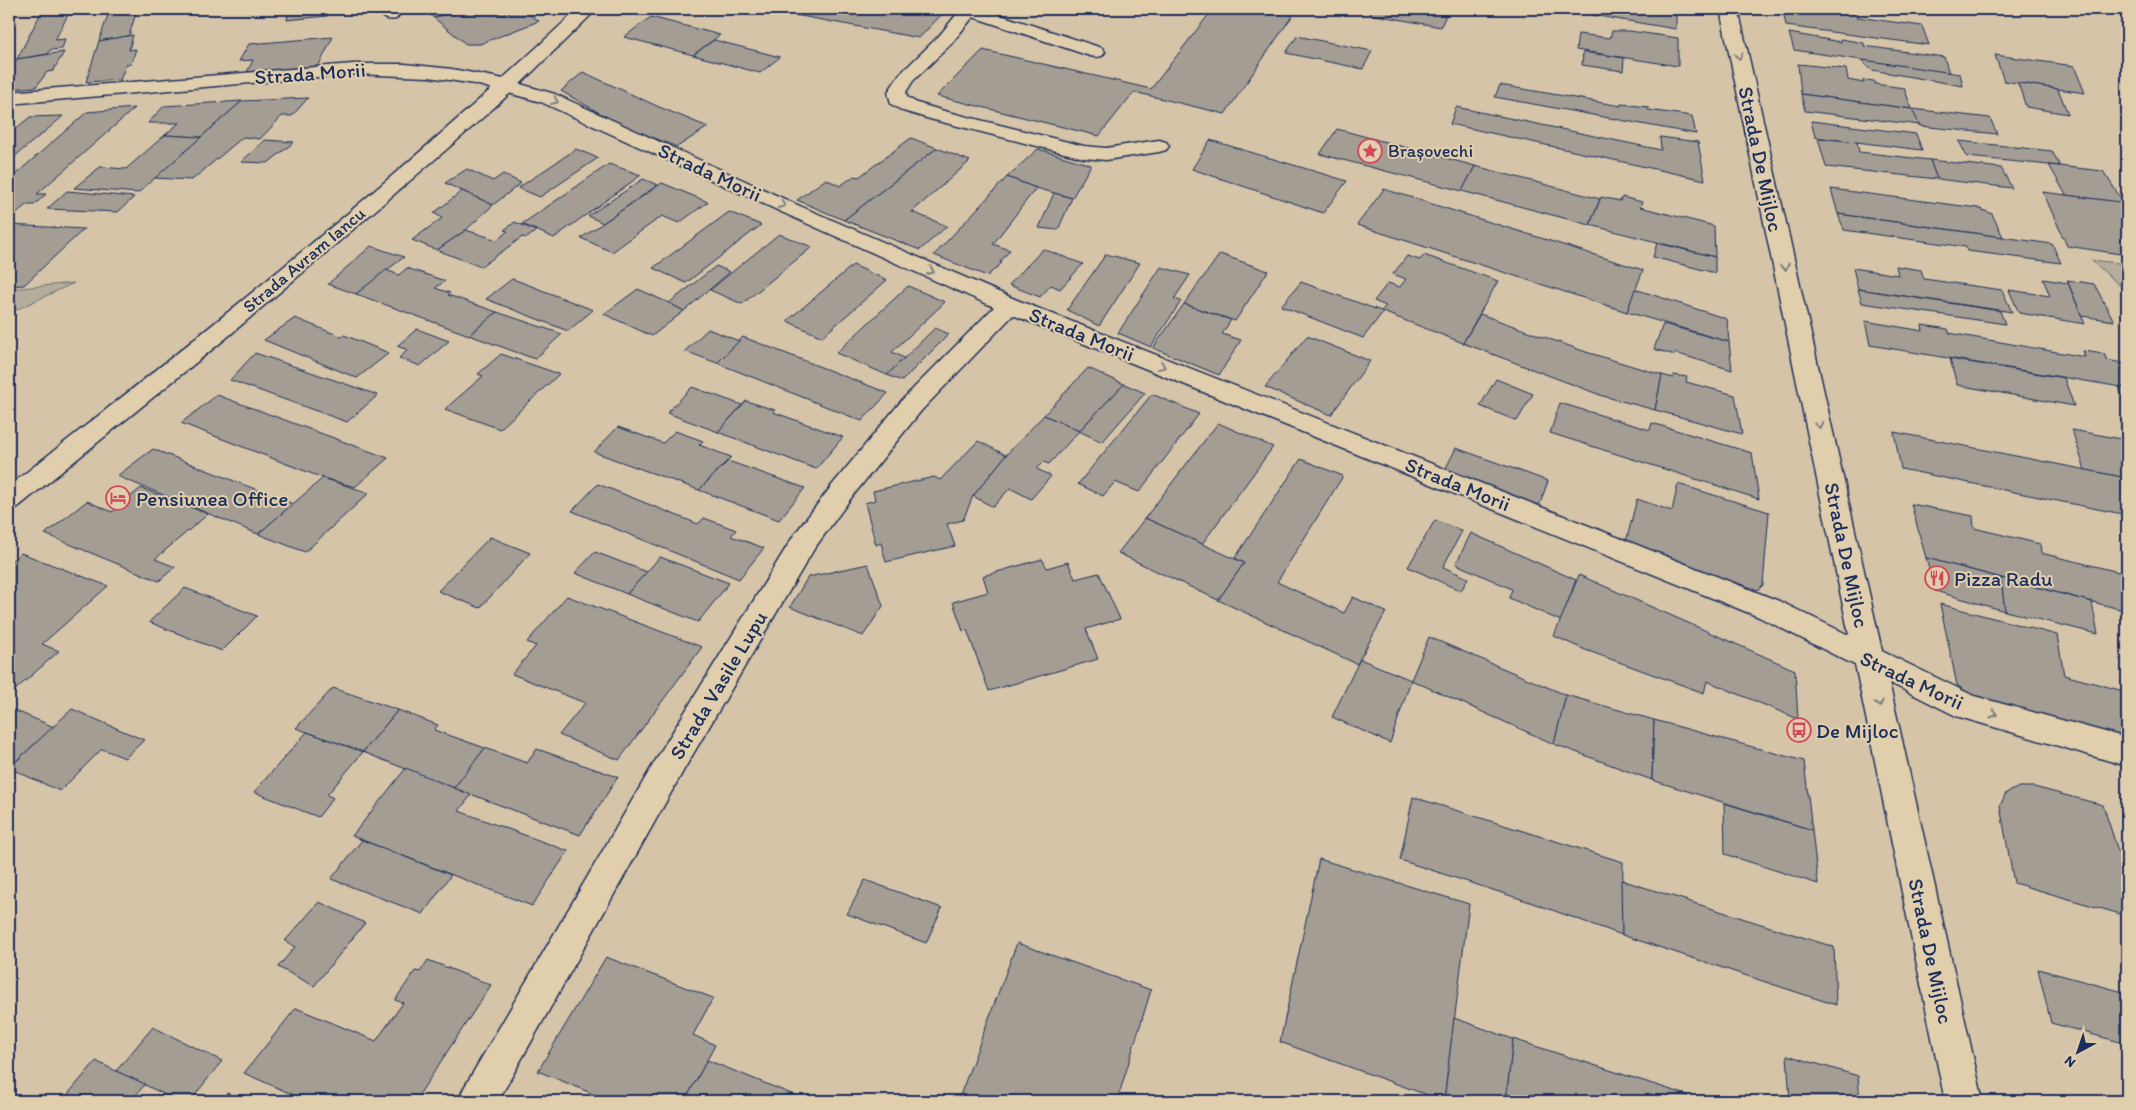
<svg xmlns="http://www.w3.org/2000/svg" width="2136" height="1110" font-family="Itim,sans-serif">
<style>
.green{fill:#b6ac9b;stroke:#686e7c}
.building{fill:#a39d94;stroke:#1b2f5e}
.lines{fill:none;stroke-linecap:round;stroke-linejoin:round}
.service-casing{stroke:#1b2f5e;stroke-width:3}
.minor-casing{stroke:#1b2f5e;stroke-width:3}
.tertiary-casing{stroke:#1b2f5e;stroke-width:3}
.secondary-casing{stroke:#1b2f5e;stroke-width:3}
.service{fill:#e1ceac;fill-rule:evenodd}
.minor{fill:#e1ceac;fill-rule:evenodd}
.tertiary{fill:#e1ceac;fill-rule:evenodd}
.secondary{fill:#e1ceac;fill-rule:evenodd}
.oneway{stroke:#7e7e85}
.labels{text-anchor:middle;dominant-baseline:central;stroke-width:4;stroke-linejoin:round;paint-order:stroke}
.far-poi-label{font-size:18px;fill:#1b2f5e;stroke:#e1ceac;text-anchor:start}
.far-street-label{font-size:18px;fill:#1b2f5e;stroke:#e1ceac}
.street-label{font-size:21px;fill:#1b2f5e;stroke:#e1ceac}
.poi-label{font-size:21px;fill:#1b2f5e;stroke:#e1ceac;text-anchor:start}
</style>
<rect width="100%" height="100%" fill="#d5c4a7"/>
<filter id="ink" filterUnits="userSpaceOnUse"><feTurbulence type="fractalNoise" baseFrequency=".02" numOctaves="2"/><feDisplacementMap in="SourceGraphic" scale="10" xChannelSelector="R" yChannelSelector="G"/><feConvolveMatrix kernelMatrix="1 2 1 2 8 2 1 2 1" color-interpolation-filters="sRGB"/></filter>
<g filter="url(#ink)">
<g class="green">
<path d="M2091,260L2127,264V292Z"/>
<path d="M74,283L9,313V289Z"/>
</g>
<g class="building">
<path d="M43,9H71L55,40L65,39L62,49L50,50L48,54L17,59Z"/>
<path d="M110,9H137L129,36L99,41Z"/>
<path d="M289,9H328L327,16L287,20Z"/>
<path d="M423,9H458L434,18Z"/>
<path d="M458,9H492L502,15L520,9L539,21L480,44H466L434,18Z"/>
<path d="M763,9H843L871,14L876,9H947L919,38Z"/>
<path d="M1213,9H1297L1225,114L1134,92L1099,136L937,96L983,50L1151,89Z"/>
<path d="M1373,9H1427L1447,12L1441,27L1370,14Z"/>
<path d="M1581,9H1676V29L1580,13Z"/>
<path d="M1783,9H1844L1856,13L1857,17L1922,26L1929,45L1786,26Z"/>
<path d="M651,17L720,35L693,55L624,37Z"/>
<path d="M1612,31H1630L1678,38V66L1576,50L1578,34L1610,38Z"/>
<path d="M1789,33L1841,42V39L1864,43V46L1944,57L1949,73L1794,50Z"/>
<path d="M133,35L129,50L136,49L131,64L126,65L120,80L86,82L99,41Z"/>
<path d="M1297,36L1372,51L1363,69L1286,53Z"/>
<path d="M333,37L318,67L247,72L253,60L239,61L249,44Z"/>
<path d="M714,40L780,57L760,73L693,55Z"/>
<path d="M64,52L53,71L47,72L36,87L9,89V74L17,59Z"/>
<path d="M1583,52L1624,58L1623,71L1582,65Z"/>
<path d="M1995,55L2074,66L2085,93L2004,81Z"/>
<path d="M1863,60L1960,74L1963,86L1872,70L1866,66Z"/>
<path d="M1798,64L1846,69L1848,80L1864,83L1863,80L1874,81L1875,84L1904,88L1912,109L1801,94Z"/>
<path d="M583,72L659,107L708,127L677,147L617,123L561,91Z"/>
<path d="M2018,83L2058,89L2068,114L2026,107Z"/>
<path d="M1500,85L1621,106V104L1648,107V110L1692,116L1696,134L1495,97Z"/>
<path d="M1801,94L1912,109L1920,125L1805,111Z"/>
<path d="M308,98L292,116H282L260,139L243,137L192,180L154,178L242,101Z"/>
<path d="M242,101L201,137L165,135L179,123H148L164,106Z"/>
<path d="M1456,107L1661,150L1660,137L1698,142L1705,180L1450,124Z"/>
<path d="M135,108L37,194H46L34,205H26L9,220V180L87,112Z"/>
<path d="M1912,109L1990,118L1997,134L1920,126Z"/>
<path d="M63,116L54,124L9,161V134L30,117Z"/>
<path d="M1811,121L1916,134L1922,150L1815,137Z"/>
<path d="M1337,129L1475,166L1462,191L1320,154Z"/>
<path d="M165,135L201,137L138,193L74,188L100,167L126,169Z"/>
<path d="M911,138L937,148L844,220L797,200L826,179L840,186L854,176L859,177Z"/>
<path d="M1818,138L1857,142L1859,152L1930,160L1937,179L1826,167Z"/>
<path d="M265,140L294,142L268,163L241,162Z"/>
<path d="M1210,140L1347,181L1323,213L1192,169Z"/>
<path d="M1959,141L2052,151L2060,166L1967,157Z"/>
<path d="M937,148L970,161L912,212L947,226L920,250L844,220Z"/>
<path d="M576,149L598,158L540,197L518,188Z"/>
<path d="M1038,149L1091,165L1072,198L1036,188L1007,177Z"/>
<path d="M1930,160L2001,168L2012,188L1937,179Z"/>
<path d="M609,164L641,175L554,238L522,224Z"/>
<path d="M2049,165L2103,171L2124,203L2066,195Z"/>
<path d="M1475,166L1600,199L1590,225L1462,191Z"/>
<path d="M467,169L493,181L503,174L521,183L493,205L445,183Z"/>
<path d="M1007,177L1036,188L993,244L1010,250L1000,262L1002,263L987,276L934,255Z"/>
<path d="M643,179L658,185L603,223L588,216Z"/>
<path d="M662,183L708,202L679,223L662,216L612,252L581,238Z"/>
<path d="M1384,189L1643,270L1627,312L1357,225Z"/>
<path d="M1831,189L1978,208L1992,214L2003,237L1838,214Z"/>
<path d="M67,191L134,197L118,212L47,209Z"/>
<path d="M462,191L493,205L466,230L437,250L412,240L442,218L434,213Z"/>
<path d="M2043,192L2127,203V255L2067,246Z"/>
<path d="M1054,193L1072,198L1058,230L1039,228Z"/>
<path d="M1601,197L1620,201L1622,197L1642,202L1640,207L1714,226L1715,257L1590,225Z"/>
<path d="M729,212L761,225L686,283L653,268Z"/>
<path d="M1838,214L2052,244L2061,263L1967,251L1966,247L1844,230Z"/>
<path d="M515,222L536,231L527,238L522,237L481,267L437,250L466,230L497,240L508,231L504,230Z"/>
<path d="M9,225L84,229L24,285L9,286Z"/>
<path d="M779,234L812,247L742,304L710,290Z"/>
<path d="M1657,243L1715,257V273L1653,257Z"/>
<path d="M371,246L404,257L356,294L328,284Z"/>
<path d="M1043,249L1083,264L1060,289L1051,285L1040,297L1009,285Z"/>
<path d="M1106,254L1140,263L1099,326L1067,310Z"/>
<path d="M1220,254L1268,271L1235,321L1184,304Z"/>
<path d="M1424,255L1498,281L1463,343L1383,312L1381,311L1386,306L1374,301L1388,283L1400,287L1406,279L1393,274L1407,256L1420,260Z"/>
<path d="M853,265L887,280L822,337L787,321Z"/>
<path d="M716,266L730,272L684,311L669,303Z"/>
<path d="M1896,266L1921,270L1924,279L2002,290L2012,312L1858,289L1853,268L1898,275Z"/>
<path d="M1161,267L1190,275L1174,299L1181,301L1151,347L1118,333Z"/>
<path d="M407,268L445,281L435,288L450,293L448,295L497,312L469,335L356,294L386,270L399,275Z"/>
<path d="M512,279L521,282L593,310L568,331L486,299Z"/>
<path d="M2043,279L2068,283L2085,324L2019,313L2009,290L2050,296Z"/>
<path d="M2067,280L2094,284L2114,321L2082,316Z"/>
<path d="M1301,282L1381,311L1383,312L1363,338L1281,306Z"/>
<path d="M908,286L945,302L892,352L904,358L887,375L836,353Z"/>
<path d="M638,289L669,303L684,311L652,336L604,314Z"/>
<path d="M1635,289L1727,319L1729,342L1627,312Z"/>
<path d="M1858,289L2000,311L2005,324L1862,303Z"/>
<path d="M1184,304L1231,320L1222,334L1241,340L1219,375L1153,348Z"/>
<path d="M497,312L562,334L535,359L469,335Z"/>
<path d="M1480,314L1586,352L1662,375L1655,410L1603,396L1463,343Z"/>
<path d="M295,318L342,337L344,335L389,353L357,378L264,340Z"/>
<path d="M1865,321L1923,331L1922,325L1948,329L1949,333L2085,357L2083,351L2104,354L2107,360L2127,364V388L1870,345Z"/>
<path d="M1663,324L1729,342L1732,370L1675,353V355L1654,349Z"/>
<path d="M935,328L949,334L902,381L887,375Z"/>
<path d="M417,329L449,341L420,366L399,358L408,350L397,346Z"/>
<path d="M708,329L739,341L717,363L685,351Z"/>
<path d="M1307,336L1370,361L1331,415L1265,387Z"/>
<path d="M743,337L888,393L862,421L717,363Z"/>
<path d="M255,353L378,395L347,422L230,380Z"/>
<path d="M501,354L559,374L500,429L445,409L483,376L478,374Z"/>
<path d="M1950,359L2064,378L2074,406L1957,385Z"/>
<path d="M1088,368L1124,384L1079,431L1044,415Z"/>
<path d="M1662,375L1673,378L1674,375L1687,377L1686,382L1735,395L1742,434L1655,410Z"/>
<path d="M1496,379L1533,394L1517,421L1480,406Z"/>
<path d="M1124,384L1145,393L1102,442L1079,431Z"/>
<path d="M692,387L742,405L718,432L667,413Z"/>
<path d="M2119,387L2127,388V409Z"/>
<path d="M1152,394L1199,414L1139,492L1115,482L1103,496L1078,484Z"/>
<path d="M217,395L244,405L388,458L355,487L323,478L181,423Z"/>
<path d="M746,401L775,410L773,412L843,437L816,469L718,432Z"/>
<path d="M1560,403L1650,430L1652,423L1752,453L1759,499L1550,433Z"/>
<path d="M1044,415L1079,431L1049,464L1044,462L1037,469L1051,476L1031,499L1010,488L993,507L973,496L1006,455Z"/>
<path d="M1218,423L1273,447L1202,544L1145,518Z"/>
<path d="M618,427L663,443L675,431L703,441L699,445L731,457L699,490L594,452Z"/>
<path d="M2072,430L2127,440V478L2085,470Z"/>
<path d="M1894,432L2127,478V515L1901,469Z"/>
<path d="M978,441L1006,455L973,496L963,520L947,524L955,546L886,562L881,543L876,545L865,503L875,500L873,491L934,477L940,480Z"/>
<path d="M1456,448L1548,481L1538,509L1443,474Z"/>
<path d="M153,449L293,504L258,534L117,476Z"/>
<path d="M1301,459L1343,476L1277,582L1344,613L1353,597L1386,612L1357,664L1218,600L1244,563L1235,558Z"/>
<path d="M728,461L805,488L779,520L699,490Z"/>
<path d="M323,478L369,493L305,552L258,534Z"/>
<path d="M598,484L698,524L704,518L736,530L731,536L764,548L739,579L572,511Z"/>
<path d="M1678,484L1769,512L1763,585L1758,590L1625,546L1637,499L1672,511Z"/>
<path d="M141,488L208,514L155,559L175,567L159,581L45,534L87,501L112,512Z"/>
<path d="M1911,504L1973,516L1974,528L2040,544L2041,553L2127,574V611L1926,558Z"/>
<path d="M1145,518L1244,563L1218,600L1118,553Z"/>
<path d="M1435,520L1462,531L1443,567L1468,578L1461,591L1408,567Z"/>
<path d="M1471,533L1576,580L1561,621L1509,598L1512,589L1456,564Z"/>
<path d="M490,537L530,553L480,608L438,591Z"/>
<path d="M595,552L647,572L627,594L575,573Z"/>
<path d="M21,553L108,586L42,644L59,651L13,692L9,690V563Z"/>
<path d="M660,557L729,583L698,622L627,594Z"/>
<path d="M1926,558L2001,578L2005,611L1935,591Z"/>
<path d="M1042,559L1047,568L1068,562L1075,579L1099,573L1120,619L1086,629L1098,659L989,691L967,630L963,631L953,602L988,592L983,576Z"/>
<path d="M868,564L883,606L863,636L790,607L808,577Z"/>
<path d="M1579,575L1795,670L1798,719L1707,681L1704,693L1583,649L1554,636Z"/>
<path d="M2001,578L2092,602L2098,634L2005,611Z"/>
<path d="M185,588L257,616L222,651L149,622Z"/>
<path d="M567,596L702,647L619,760L559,735L585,703L512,674L536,646L527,642Z"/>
<path d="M1940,604L2057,635L2064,675L2127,692V742L1975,699L1957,685Z"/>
<path d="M1429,637L1566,695L1554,744L1411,680Z"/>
<path d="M1360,659L1411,680L1390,743L1332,717Z"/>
<path d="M333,688L398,710L363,752L296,728Z"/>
<path d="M1566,695L1654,720L1652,780L1554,744Z"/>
<path d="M9,708L54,727L9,767Z"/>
<path d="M72,709L144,740L125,758L102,749L60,791L9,768Z"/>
<path d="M398,710L438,725L434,730L485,748L454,788L363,752Z"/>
<path d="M1654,720L1804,761L1812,830L1652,780Z"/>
<path d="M307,732L363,752L327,795L333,798L318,817L254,792Z"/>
<path d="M485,748L527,763L537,749L618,777L580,835L454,788Z"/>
<path d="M406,768L471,795L459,811L568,851L532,906L352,836Z"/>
<path d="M2019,787H2034L2103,805L2121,860L2127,861V916L2014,883L2000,806L2006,793Z"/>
<path d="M1413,797L1623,862L1622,935L1527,901L1400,860Z"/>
<path d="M1724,803L1812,830L1818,884L1725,854Z"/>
<path d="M362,840L451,875L423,914L331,879Z"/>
<path d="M1319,859L1469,904L1444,1101L1280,1042Z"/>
<path d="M865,880L942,908L926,943L847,914Z"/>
<path d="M1621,880L1834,947L1836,1005L1622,935Z"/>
<path d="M319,902L365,923L314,986L278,967L295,947L285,941Z"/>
<path d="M1017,943L1151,990L1117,1101H958Z"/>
<path d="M606,957L713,998L693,1035L715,1045L685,1101H610L538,1071Z"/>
<path d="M428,960L491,985L415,1101H307L244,1073L296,1008L376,1041L403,1003L395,1000L415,971L420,972Z"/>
<path d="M2038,969L2127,993V1044L2051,1023Z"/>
<path d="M1454,1018L1513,1039L1506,1101H1444Z"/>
<path d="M153,1027L222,1061L190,1101H178L116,1071Z"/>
<path d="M1513,1039L1687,1095V1101H1506Z"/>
<path d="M1787,1055L1858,1076L1860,1101H1790Z"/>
<path d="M707,1060L809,1101H685Z"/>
<path d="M96,1061L116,1071L145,1084L131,1101H62Z"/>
<path d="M227,1093L245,1101H220Z"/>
</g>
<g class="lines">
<g class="service-casing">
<path id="service" d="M961,9H982L1102,48L1105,52L1102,56L1096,57L1090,56L973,17L951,44L913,81L906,92L907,97L917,103L944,111L1084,146L1106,148L1159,140L1166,142L1169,146L1166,150L1159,152L1106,160L1084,158L930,119L903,111L891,104L888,92L900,74L939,36Z"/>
</g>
<g class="minor-casing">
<g id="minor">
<path d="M376,9H394L399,15L396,19C386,21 382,17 376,9Z"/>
<path d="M353,64H405L452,69L499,78L555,94L802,207L1017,300L1779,601L1974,696L2127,738V766L1956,716L1759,617L1013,315L921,411L851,498L814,549L686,766L498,1101H458L464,1088L664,746L794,535L833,484L903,399L994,307L788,215L541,102L475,84L429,77L353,74L9,104V92Z"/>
</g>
</g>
<g class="tertiary-casing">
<path id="tertiary" d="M578,9H597L516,88L461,137L225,339L18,507L9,510V486C204,333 398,179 578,9Z"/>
</g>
<g class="secondary-casing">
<path id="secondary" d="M1720,9H1738L1983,1101H1945Z"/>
</g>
<use href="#service" class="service"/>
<use href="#minor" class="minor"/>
<use href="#tertiary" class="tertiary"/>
<use href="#secondary" class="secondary"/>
</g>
<defs><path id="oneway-chevron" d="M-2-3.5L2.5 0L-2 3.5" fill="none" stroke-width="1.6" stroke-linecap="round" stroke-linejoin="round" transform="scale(1.25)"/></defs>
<g class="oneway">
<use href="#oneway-chevron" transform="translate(1739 56) rotate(78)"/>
<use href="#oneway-chevron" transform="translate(555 101) rotate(24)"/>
<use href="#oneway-chevron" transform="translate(782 205) rotate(25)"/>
<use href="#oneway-chevron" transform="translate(1785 267) rotate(78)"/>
<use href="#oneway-chevron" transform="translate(931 271) rotate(24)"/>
<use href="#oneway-chevron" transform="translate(1162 366) rotate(22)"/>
<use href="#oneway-chevron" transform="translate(1819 425) rotate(78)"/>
<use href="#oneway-chevron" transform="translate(1879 704) rotate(78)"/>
<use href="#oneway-chevron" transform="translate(1994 714) rotate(16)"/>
</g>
</g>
<defs>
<g id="sight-ring" transform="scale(1.25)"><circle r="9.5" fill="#e1ceac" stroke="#d1495b" stroke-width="1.5"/><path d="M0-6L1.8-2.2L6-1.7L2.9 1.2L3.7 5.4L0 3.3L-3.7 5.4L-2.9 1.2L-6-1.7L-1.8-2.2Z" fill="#d1495b"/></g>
<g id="hotel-ring" transform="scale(1.25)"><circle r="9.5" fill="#e1ceac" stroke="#d1495b" stroke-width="1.5"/><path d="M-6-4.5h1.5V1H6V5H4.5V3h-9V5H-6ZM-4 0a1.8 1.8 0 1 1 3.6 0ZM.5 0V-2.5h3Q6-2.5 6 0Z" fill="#d1495b"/></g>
<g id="restaurant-ring" transform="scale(1.25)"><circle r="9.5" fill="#e1ceac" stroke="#d1495b" stroke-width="1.5"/><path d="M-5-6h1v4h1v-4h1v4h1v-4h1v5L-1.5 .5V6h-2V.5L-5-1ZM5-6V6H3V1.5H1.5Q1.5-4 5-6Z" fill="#d1495b"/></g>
<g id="bus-ring" transform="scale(1.25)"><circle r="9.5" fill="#e1ceac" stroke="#d1495b" stroke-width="1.5"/><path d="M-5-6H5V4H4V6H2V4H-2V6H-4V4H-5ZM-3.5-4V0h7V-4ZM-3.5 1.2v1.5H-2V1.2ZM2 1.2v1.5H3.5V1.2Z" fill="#d1495b"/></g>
</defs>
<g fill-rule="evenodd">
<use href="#sight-ring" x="1370" y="151"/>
<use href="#hotel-ring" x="118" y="498"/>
<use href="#restaurant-ring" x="1937" y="578"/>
<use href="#bus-ring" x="1799" y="730"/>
</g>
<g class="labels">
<g class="far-poi-label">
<text x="1388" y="151">Brașovechi</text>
</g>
<g class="far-street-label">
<text transform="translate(304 260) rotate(-40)">Strada Avram Iancu</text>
</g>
<g class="street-label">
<text transform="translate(310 73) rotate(-4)">Strada Morii</text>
<text transform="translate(1761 159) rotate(78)">Strada De Mijloc</text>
<text transform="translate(710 172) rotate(25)">Strada Morii</text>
<text transform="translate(1082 334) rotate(22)">Strada Morii</text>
<text transform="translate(1458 484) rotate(22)">Strada Morii</text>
<text transform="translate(1847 555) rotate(78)">Strada De Mijloc</text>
<text transform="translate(1912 680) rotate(25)">Strada Morii</text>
<text transform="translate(718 685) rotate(-59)">Strada Vasile Lupu</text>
<text transform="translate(1931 951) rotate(78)">Strada De Mijloc</text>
</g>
<g class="poi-label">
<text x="136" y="498">Pensiunea Office</text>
<text x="1954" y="578">Pizza Radu</text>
<text x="1816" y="730">De Mijloc</text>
</g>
</g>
<rect width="2136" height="1110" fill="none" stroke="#e1ceac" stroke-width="30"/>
<rect x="15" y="15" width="2106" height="1080" fill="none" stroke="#1b2f5e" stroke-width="2" filter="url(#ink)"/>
<g transform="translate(2078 1052) rotate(220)" stroke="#e1ceac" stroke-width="4" paint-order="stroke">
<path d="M0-4L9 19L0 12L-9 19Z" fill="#1b2f5e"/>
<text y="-8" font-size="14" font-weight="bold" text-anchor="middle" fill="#1b2f5e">N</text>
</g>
</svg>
